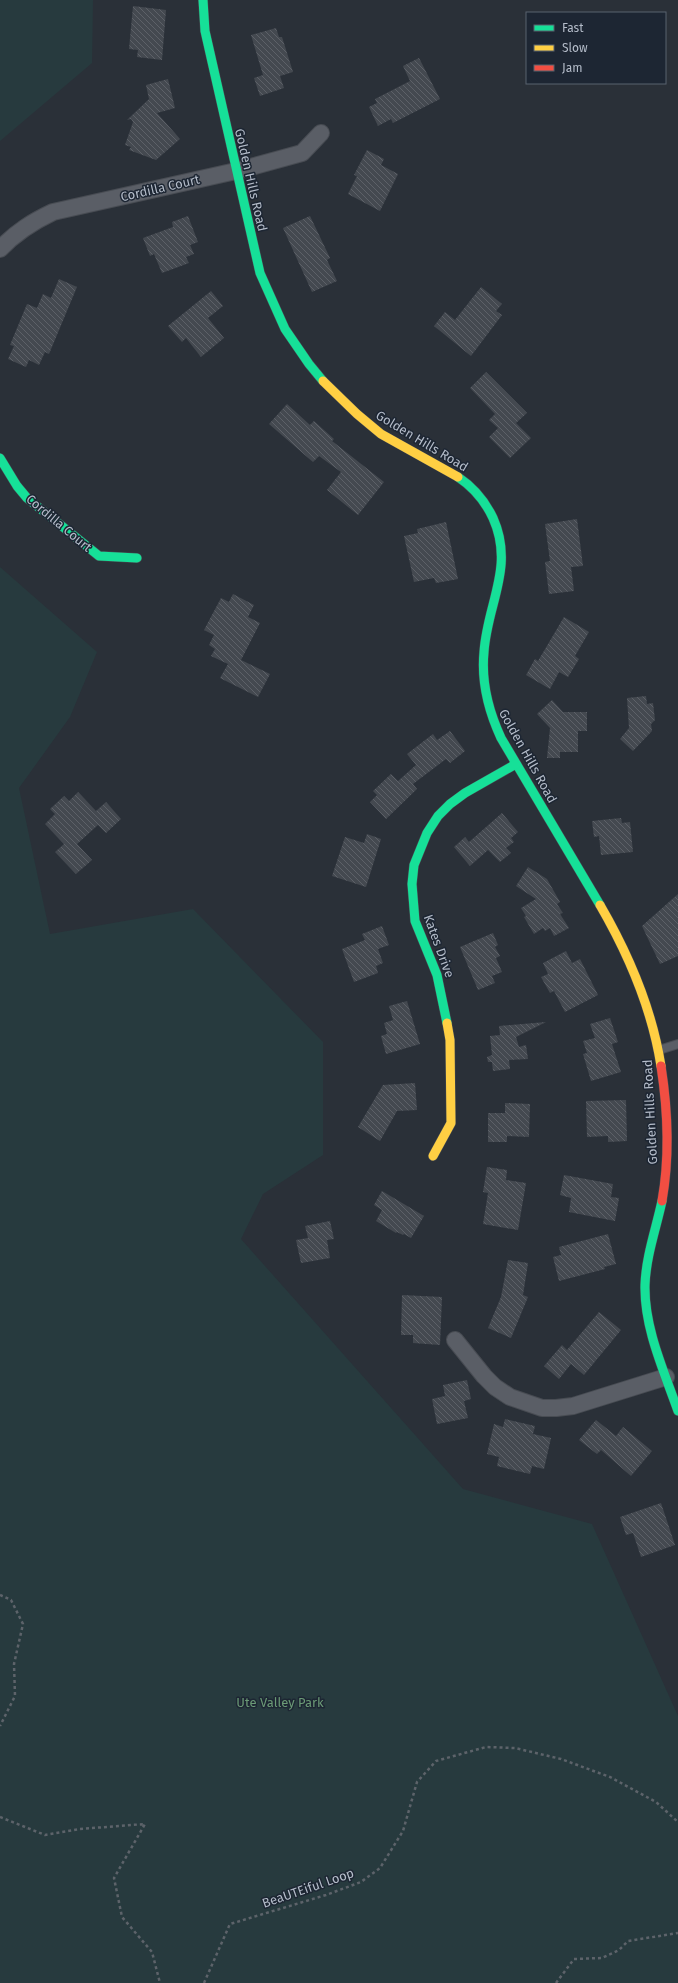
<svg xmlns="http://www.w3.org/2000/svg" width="678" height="1983" font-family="'Fira Sans',sans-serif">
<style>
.green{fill:#273a3e}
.building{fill:url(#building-back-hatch)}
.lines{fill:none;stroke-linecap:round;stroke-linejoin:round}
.lane-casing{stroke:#484c53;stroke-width:10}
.street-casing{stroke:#484c53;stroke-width:18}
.fast-casing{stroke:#484c53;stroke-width:10}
.slow-casing{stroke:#484c53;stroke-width:10}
.jam-casing{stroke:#484c53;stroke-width:10}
.path{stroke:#5d636a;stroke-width:2.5;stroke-dasharray:3 3;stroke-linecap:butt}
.lane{stroke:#5a5e66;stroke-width:8}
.street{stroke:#5a5e66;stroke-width:16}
.fast{stroke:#16e098;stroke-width:9}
.slow{stroke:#ffcf43;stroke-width:9}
.jam{stroke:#f24e42;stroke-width:9}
.labels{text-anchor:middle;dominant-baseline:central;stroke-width:3;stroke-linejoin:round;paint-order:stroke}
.street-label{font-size:13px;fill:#b4bcc9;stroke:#1d2633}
.park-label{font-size:13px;fill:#6b9a76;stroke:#1d2633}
</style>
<defs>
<pattern id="building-back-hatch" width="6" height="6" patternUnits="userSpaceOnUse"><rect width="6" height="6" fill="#444950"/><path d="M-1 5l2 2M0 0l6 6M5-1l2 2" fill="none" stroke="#5d6168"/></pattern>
</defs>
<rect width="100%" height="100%" fill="#2a3038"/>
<g class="green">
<path d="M0,0H93L92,63L0,141Z"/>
<path d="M0,567L97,652L70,717L19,788L50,934L193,909L323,1042V1155L263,1194L241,1239L463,1489L592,1524L678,1716V1983H0Z"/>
</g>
<g class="building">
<path d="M133,6L166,10L162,60L137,57L138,50L129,49Z"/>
<path d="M276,28L279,37H282L293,72L280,76L284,88L260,96L254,78L263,75L251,35Z"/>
<path d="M419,58L440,99L393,123L391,119L378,126L369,107L377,103L375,99L410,81L403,66Z"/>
<path d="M168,79L175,108L157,113L180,139L156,160L129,150L131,147L125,145L133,122L131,119L127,120L149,99L146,85Z"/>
<path d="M367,150L384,159L381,165L398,174L380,211L348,194L357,176L354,175Z"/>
<path d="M188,216L198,242L190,245L194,254L186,257L189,263L162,273L154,254L150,256L143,238L173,227L172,222Z"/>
<path d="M310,216L330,258L327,260L337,281L312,292L283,228Z"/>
<path d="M59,279L77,287L49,354L45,352L39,365L29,360L26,367L8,359L14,346L10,345L27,304L37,308L43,294L51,298Z"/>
<path d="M481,287L502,304L496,311L502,315L471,356L434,326L445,312L455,320Z"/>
<path d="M211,291L223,306L208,318L224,338L201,357L186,338L182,342L168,326Z"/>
<path d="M486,372L527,413L516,423L531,438L510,458L489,437L498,428L489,420L495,414L470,388Z"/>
<path d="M287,404L310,425L314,421L334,439L332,441L384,482L358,515L327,490L341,472L319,456L313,462L269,424Z"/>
<path d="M577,519L583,566L571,567L574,591L549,594L545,562L550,561L545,524Z"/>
<path d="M446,522L458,579L436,583L434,578L414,582L404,536L418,533L417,529Z"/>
<path d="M233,594L254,605L248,617L260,623L241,660L270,674L258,697L220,678L228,664L211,656L215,649L209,645L214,635L204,630L221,598L229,602Z"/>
<path d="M564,617L589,632L575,656L579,659L568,677L559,672L550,689L526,675L535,659L538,661Z"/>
<path d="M646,696L647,704L653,703L655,720L651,724L652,731L633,751L620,739L629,728L627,698Z"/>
<path d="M552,700L563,712H587V731H578V752H560V758H547L550,728L537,714Z"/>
<path d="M450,731L465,751L450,763L446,759L413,784L417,789L386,819L370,802L377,795L373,791L391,774L398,781L416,765L407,754L433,734L437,740Z"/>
<path d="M78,792L96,811L106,802L121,819L106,833L98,825L77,844L92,860L76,874L55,852L64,844L45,824L55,814L50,809L64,796L69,801Z"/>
<path d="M502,813L518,832L511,838L514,842L506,848L511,853L500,862L488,850L470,866L454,847L465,837L469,842Z"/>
<path d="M621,818L622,823L630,822L633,852L601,855L599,836L594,837L592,821Z"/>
<path d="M367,834L381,839L366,887L332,876L345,837L364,843Z"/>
<path d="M528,867L547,879L560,902L557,904L563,913L560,914L569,928L554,936L550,928L545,931L543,928L534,934L524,917L526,916L521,908L536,899L516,886Z"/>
<path d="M678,894V956L660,964L642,926Z"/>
<path d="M382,926L389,945L378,949L383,963L376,966L378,973L354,982L342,949L365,940L362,934Z"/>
<path d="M493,933L498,945L495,947L500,956L496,958L502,972L492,976L495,983L478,990L460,947Z"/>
<path d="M566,951L572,963L580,959L598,995L565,1012L554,991L550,993L541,977L548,974L543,963Z"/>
<path d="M407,1001L420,1044L386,1054L381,1036L387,1034L384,1023L393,1020L389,1006Z"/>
<path d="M610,1018L618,1042L612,1044L621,1072L591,1081L583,1054L587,1053L583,1041L595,1038L590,1024Z"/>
<path d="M546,1022L516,1037L519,1047L526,1045L528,1059L509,1060L510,1069L493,1071L492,1062H488L487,1057L492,1055L490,1036L500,1035L499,1026Z"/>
<path d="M415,1083L417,1110L397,1111L380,1141L358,1127L383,1085Z"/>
<path d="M626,1100L627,1141L608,1142V1136L587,1137L586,1101Z"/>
<path d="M505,1103L530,1104L529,1137L507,1136V1142H488V1113H505Z"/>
<path d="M487,1167L507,1170L506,1180L526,1183L518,1230L483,1224L488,1193L483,1192Z"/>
<path d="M564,1175L613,1184L611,1197L619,1198L615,1221L569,1212L571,1198L560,1195Z"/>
<path d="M382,1191L424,1216L411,1238L404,1234L403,1235L397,1232L396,1233L376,1221L382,1210L374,1205Z"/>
<path d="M330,1221L334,1239L327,1240L330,1258L301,1263L296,1240L308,1238L305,1226Z"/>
<path d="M608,1234L616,1264L604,1267L605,1269L559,1281L553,1257L561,1255L559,1247Z"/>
<path d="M508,1260L528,1263L523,1295L528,1297L511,1338L488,1328L501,1297Z"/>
<path d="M402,1295L442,1297L440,1345L413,1343V1335H401Z"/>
<path d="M599,1312L621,1330L584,1375L571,1364L559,1379L544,1366L562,1345L567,1350Z"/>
<path d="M467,1380L471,1399L464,1401L468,1418L437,1424L432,1399L445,1396L443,1385Z"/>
<path d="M505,1419L535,1426L533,1434L551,1438L544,1469L532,1466L530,1474L497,1466L499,1457L487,1454L494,1424L503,1427Z"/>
<path d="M596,1420L616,1436L623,1427L652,1451L631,1476L601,1450L597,1454L579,1440Z"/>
<path d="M661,1503L675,1545L641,1557L633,1533L626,1535L620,1517Z"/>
</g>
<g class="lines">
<g class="lane-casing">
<path id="lane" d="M659,1050L678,1044"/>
</g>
<g class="street-casing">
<g id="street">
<path d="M0,249C16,232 32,222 53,212L236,171L302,153L321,133"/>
<path d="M455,1340L484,1376L495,1387L510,1397L542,1408H556L573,1406L666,1377"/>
</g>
</g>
<g class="fast-casing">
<g id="fast">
<path d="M203,0L205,31L260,273L285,329L309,364L323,381"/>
<path d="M0,458L17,486L27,498L99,556L137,558"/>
<path d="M458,477C473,487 485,501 493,518C515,567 487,604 484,652C481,683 488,710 501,738L600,905"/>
<path d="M447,1023L437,975L415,921L412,884L414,865L427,833L438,816L450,804L465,793L516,764"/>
<path d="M662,1201C656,1229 646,1256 645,1285C644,1328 664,1371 678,1411"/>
</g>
</g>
<g class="slow-casing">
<g id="slow">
<path d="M323,381L357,414L381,434L458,477"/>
<path d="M600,905C629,955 652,1009 661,1066"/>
<path d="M433,1156L451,1123L450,1040L447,1023"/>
</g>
</g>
<g class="jam-casing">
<path id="jam" d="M661,1066C668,1111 670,1156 662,1201"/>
</g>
<g class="path">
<path d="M0,1595L11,1600L23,1624L14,1664L15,1696L0,1726"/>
<path d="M0,1817L45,1835L80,1829L145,1824L114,1878L122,1917L152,1952L160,1983"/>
<path d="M204,1983L230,1924L326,1895L361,1882L380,1868L403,1831L417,1782L436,1761L486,1747L515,1748L561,1759L610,1777L656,1802L678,1822"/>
<path d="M556,1983L574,1959L602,1958L619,1950L628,1941L678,1933"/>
</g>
<use href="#lane" class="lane"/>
<use href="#street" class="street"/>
<use href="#fast" class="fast"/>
<use href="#slow" class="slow"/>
<use href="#jam" class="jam"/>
</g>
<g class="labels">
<g class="street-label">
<text transform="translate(251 180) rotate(77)">Golden Hills Road</text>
<text transform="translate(160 188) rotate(-13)">Cordilla Court</text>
<text transform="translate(422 441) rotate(31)">Golden Hills Road</text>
<text transform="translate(59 523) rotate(40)">Cordilla Court</text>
<text transform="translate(528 756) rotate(61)">Golden Hills Road</text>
<text transform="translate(439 946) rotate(70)">Kates Drive</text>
<text transform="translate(650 1112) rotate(-93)">Golden Hills Road</text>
<text transform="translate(308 1888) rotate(-19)">BeaUTEiful Loop</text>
</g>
<g class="park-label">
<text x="280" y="1702">Ute Valley Park</text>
</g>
</g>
<rect x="526" y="12" width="140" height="72" fill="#1d2633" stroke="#59626f"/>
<rect x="534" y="25" width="20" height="6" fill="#16e098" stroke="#59626f"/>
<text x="562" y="32" font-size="12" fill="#b4bcc9">Fast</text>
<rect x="534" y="45" width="20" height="6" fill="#ffcf43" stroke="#59626f"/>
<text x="562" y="52" font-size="12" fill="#b4bcc9">Slow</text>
<rect x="534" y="65" width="20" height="6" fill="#f24e42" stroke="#59626f"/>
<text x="562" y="72" font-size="12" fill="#b4bcc9">Jam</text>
</svg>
